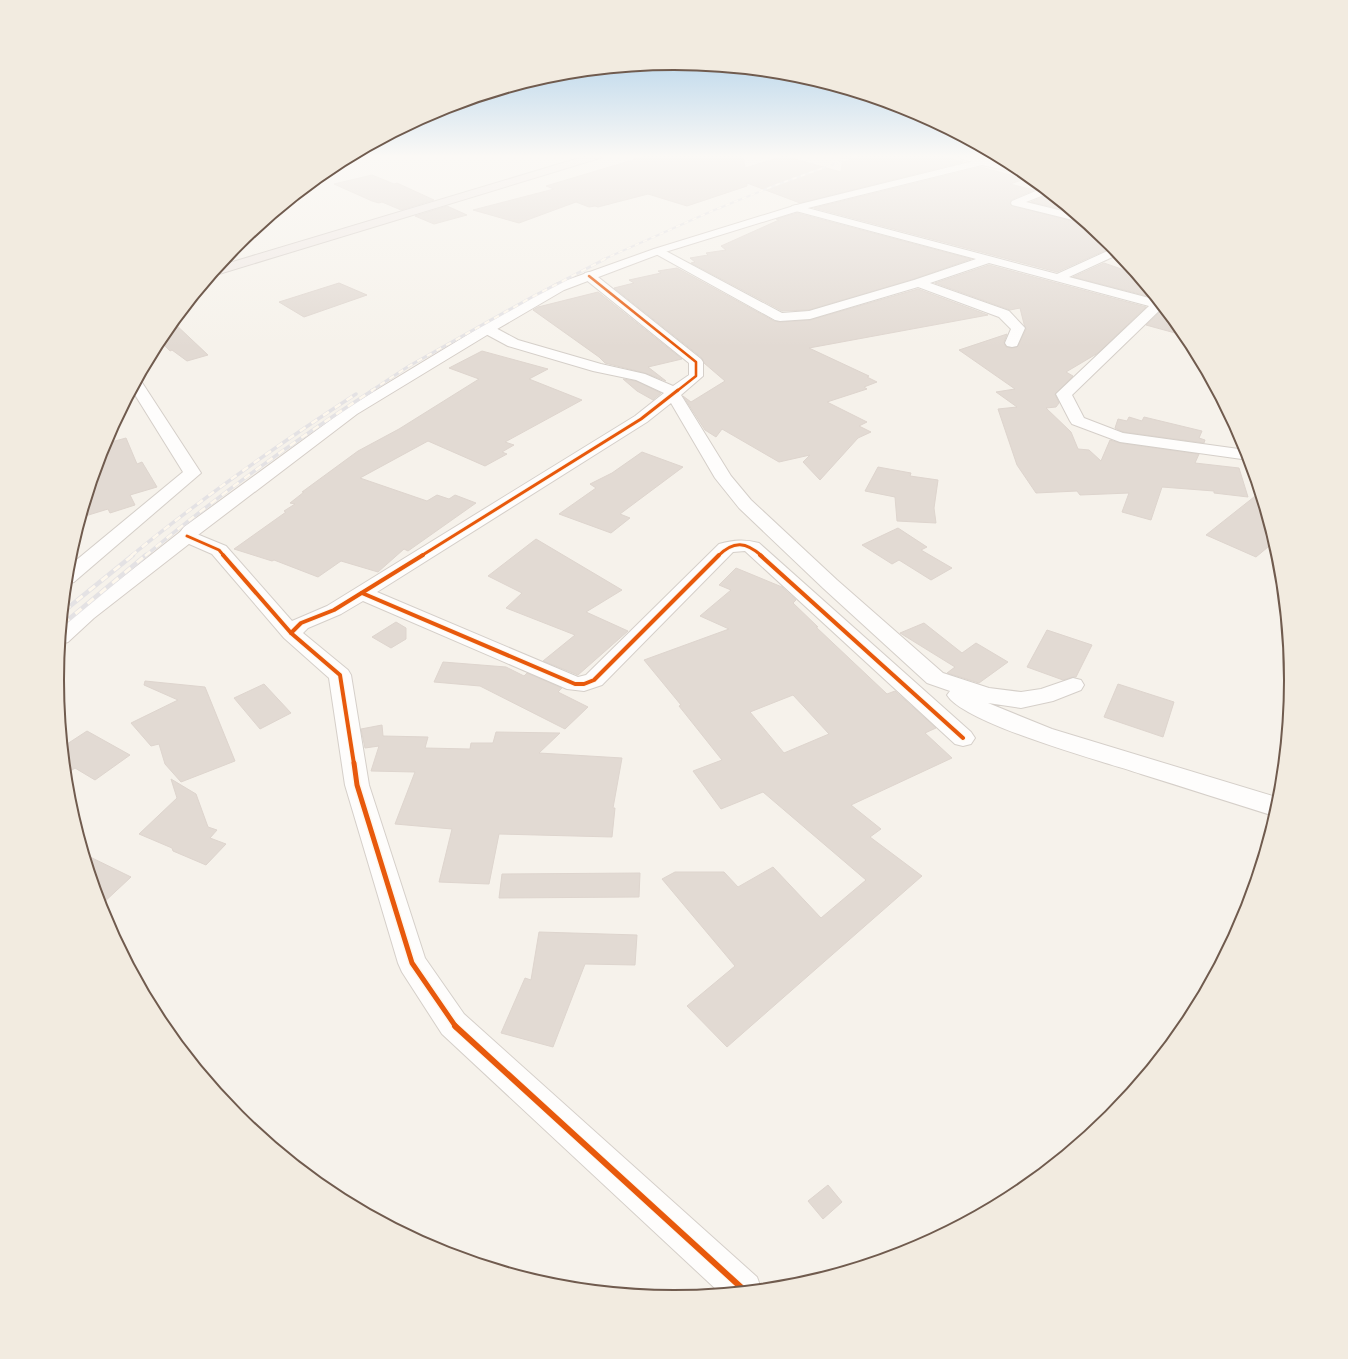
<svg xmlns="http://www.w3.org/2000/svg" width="1348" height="1359" font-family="Montserrat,sans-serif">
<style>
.building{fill:#e2dad3;stroke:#ded5ce;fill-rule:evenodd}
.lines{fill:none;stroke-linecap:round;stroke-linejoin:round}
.street-casing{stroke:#d5cfc9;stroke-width:2}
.secondary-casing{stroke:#d5cec8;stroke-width:2}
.highway-casing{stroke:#d4cdc7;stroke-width:2}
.street{fill:#fefdfc;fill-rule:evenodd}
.secondary{fill:#fefdfc;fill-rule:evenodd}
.highway{fill:#f0e9e5;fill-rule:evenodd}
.rail-far3-casing{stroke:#e4e2e4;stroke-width:2}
.rail-far2-casing{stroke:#e4e2e4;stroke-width:3}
.rail-far1-casing{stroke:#e4e2e4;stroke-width:3.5}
.rail-casing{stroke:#e4e2e4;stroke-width:4.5}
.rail-far3{stroke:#fdf7ed;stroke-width:1.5;stroke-dasharray:4.5;stroke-linecap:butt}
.rail-far2{stroke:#fdf7ed;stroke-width:2;stroke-dasharray:5.5;stroke-linecap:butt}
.rail-far1{stroke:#fdf7ed;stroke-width:2.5;stroke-dasharray:7;stroke-linecap:butt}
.rail{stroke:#fdf7ed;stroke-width:3;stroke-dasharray:8;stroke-linecap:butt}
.cycleway-far4-casing{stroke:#fdf7ed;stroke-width:4}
.cycleway-far3-casing{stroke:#fdf7ed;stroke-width:5}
.cycleway-far2-casing{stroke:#fdf7ed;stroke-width:6}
.cycleway-far1-casing{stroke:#fdf7ed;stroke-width:8}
.cycleway-casing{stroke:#fdf7ed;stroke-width:8}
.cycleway-far4{stroke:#e8590c;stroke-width:2.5}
.cycleway-far3{stroke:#e8590c;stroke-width:3}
.cycleway-far2{stroke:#e8590c;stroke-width:4}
.cycleway-far1{stroke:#e8590c;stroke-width:5}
.cycleway{stroke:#e8590c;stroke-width:6}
.rim{fill:none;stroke:#705b4e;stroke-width:2}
</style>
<rect width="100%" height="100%" fill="#f6f2eb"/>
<g class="building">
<path d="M646,156H743L745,168L784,156L841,172L843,156H942L963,162L800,203L747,183V186L687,206L648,194L598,207L595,206L589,207L576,202L519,223L473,210L554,189L546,186Z"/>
<path d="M981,167L1025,179L1010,184L1034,190L1011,200L1010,204L1012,206L1081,223H1085L1113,247L1057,272L814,208Z"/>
<path d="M372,175L394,184L397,183L434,200L401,210L382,202L379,203L372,201L334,184Z"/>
<path d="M1050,194H1051L1072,212L1031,202Z"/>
<path d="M447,206L467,215L434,224L415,216Z"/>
<path d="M797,213L971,259L914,279L809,310L782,311L691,263L695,262L690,258L708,255L706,253L726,250L721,246L779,220L776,219Z"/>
<path d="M1104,263L1136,274L1155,298L1073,277Z"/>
<path d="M989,265L1146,307L1098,353L1066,372L1073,376L1055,394L1059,403L1056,407L1046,408L1071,432L1078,449L1089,450L1101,461L1110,440L1120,443L1199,454L1195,463L1239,468L1248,497L1214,493V491L1162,487L1151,520L1122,512L1129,493L1080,495L1077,491L1036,493L1017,465L998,409L1017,407L996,392L1015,389L959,350L1007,334L1004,342L1006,347L1012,348L1017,347L1026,329L1024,324L1020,308L1010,310L935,283Z"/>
<path d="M677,268L774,321L780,322L810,320L918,289L988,315L809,348L869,376L867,377L877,382L864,387L867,389L827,402L867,422L859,426L871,432L858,438L820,480L803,462L810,455L779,462L722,429L716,437L705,430L683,396L691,402L725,381L704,363L702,358L614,288L634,283L629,280L661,273L658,271Z"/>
<path d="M339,283L367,295L304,317L279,302Z"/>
<path d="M598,292L682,359L648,367L666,381L645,373L605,363L599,357L533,310L538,307Z"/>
<path d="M1164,308L1186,336L1146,325Z"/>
<path d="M173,322L208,355L187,361L172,350L170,351L159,340Z"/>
<path d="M482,351L548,369L529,379L582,400L505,442L514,445L502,452L507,454L485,466L428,441L360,478L427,501L437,495L449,499L455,495L476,503L408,551L404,549L378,572L341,561L318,577L274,560L272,561L234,549L286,512L284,511L295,504L290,503L304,492H302L358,451L399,429L479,379L449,368Z"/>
<path d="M623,379L636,381L661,393L653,400L637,391Z"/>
<path d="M1129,417L1142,421L1144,417L1202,431L1199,438L1205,440L1204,443L1123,432L1115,428L1118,419L1127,421Z"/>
<path d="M126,438L137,464L142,462L157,487L130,495L135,505L110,513L108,509L82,517L104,444Z"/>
<path d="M642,452L683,467L620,514L630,518L611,533L559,514L596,488L590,484L612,473Z"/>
<path d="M878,467L911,473L910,476L938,480L934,508L936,523L897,521L895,497L865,491Z"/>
<path d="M1259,493L1274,542L1256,557L1206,535Z"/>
<path d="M898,528L927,547L921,550L952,568L931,580L899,560L892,564L862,545Z"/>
<path d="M536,539L622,590L586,612L628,631L578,675L543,661L575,635L506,608L522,593L488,576Z"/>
<path d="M736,568L782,587L796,600L793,603L818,627H816L887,694L895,691L936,728L925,733L952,758L851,805L881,829L870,837L922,876L727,1047L687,1006L735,966L662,879L675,872H724L738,887L773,867L821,918L866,880L763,792L721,809L693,771L722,760L679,706L681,705L644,660L729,629L700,616L731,590L719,585ZM793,695L829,734L784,753L750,712Z"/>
<path d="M396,622L406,628V639L391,648L372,637Z"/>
<path d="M924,623L962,653L976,643L1008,662L979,683L947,673L955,667L900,633Z"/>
<path d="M1047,630L1092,645L1076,677H1073L1063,680L1027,667Z"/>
<path d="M443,662L506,667L524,676L527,673L562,688L558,692L588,707L565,729L480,686L434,682Z"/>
<path d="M145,681L205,687L235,761L181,782L165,764L159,744L151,746L131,723L178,700L144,685Z"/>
<path d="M264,684L291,713L260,729L234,698Z"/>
<path d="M1118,684L1174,702L1163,737L1104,717Z"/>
<path d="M382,725L383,736L428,737L425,748L470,749L471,743H493L496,732L560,733L539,753L622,758L613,808H615L612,837L499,834L489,884L439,882L452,829L395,824L415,772L371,771L379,746L365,748L361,729Z"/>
<path d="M87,731L130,755L95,780L75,768L66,774L64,746Z"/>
<path d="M171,779L196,794L208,827L217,830L210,838L226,844L206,865L173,851L172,848L139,834L177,798Z"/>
<path d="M86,855L131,877L101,905Z"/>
<path d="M640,873L639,897L499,898L502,874Z"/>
<path d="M539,932L637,935L635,965L585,964L553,1047L501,1033L525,978L531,980Z"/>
<path d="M828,1185L842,1202L823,1219L808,1201Z"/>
</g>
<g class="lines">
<g class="street-casing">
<g id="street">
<path d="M958,156C967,156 973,158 981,159C990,160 994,154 1003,159L982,165L960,158Z"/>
<path d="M1043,188L1049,193L1026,202L1075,214L1084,222H1081L1012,205L1011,203L1012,201Z"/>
<path d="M796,205L1057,274L1114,248L1119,254L1069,277L1157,300L1163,307L1072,395L1084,418L1123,433L1246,450L1249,460L1120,442L1072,424L1070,421L1056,394L1149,306L989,263L930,283L1009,311L1025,328L1017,346L1012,347L1007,346L1005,343L1011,329L999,317L918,287L810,319L780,321L775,320L654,253L652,251L654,249H662L782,313L809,311L914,280L976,259L792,210L791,208L792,206Z"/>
<path d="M589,272L593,273L701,359L703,362V376L681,395L731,476L751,500L837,580L943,673L989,688L1021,692L1041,689L1073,678L1081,680L1084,685L1081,690L1053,701L1021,708L988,703L1052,729L1279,798L1274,816C1230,802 1186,788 1141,774C1105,762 964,724 947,695L950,691L927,683L823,588L739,508L715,478L671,403L647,422L377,592L578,677L586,675L719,544C734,540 744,539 759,543L971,732L975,738L971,744L963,746L955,744L745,551L733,552L602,685L584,691L567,689L363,601L341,614L308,628L303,633L348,670L351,675L369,785L425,958L464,1014L757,1277L761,1288L719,1292L442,1034L402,972L398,963L345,785L329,678L284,638L212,554L180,540L178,536L180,532L187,530L226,546L292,621L327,606L635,416L664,393L636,380L593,371L508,346L482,332L480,329L482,326H492L518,340L601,364L645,374L673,386L689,375V363L585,279L583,276L585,273Z"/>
<path d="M138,380L141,381L143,384L201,473L74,582L66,584L68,567L183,472L132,390Z"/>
</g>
</g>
<g class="secondary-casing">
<path id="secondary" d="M982,159L1019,169L1028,175L982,165L808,208L662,253L564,290L492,332L357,414L198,535L194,540L94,618L68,642L61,644L62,625L180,532L184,527L347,408L482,326L556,284L654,249L800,204Z"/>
</g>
<g class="highway-casing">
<path id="highway" d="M586,156H602L600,158L219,274H212L219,266Z"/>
</g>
<use href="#street" class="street"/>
<use href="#secondary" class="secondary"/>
<use href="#highway" class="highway"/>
<g class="rail-far3-casing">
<path id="rail-far3" d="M602,260L712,211L776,185L856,156"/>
</g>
<g class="rail-far2-casing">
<path id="rail-far2" d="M371,391L409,366L532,297L605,259"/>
</g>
<g class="rail-far1-casing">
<g id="rail-far1">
<path d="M131,556C203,497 279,444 356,394"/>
<path d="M145,556C217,496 294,441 373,390"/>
</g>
</g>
<g class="rail-casing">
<g id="rail">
<path d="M64,611L133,555"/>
<path d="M63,624L146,555"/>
</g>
</g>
<use href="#rail-far3" class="rail-far3"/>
<use href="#rail-far2" class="rail-far2"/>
<use href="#rail-far1" class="rail-far1"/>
<use href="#rail" class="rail"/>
<g class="cycleway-far4-casing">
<path id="cycleway-far4" d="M589,276L696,362V376L677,391"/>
</g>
<g class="cycleway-far3-casing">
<g id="cycleway-far3">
<path d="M187,536L219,550L224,556"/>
<path d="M421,556L641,419L678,390"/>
<path d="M718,556C734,540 746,542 762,556"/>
</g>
</g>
<g class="cycleway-far2-casing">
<g id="cycleway-far2">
<path d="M223,555L291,633L301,623L334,610L423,555"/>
<path d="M760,555L963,738"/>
<path d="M362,593L575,684H584L594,680L719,555"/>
<path d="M291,633L340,675L354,764"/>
</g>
</g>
<g class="cycleway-far1-casing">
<path id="cycleway-far1" d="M354,763L357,785L412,963L456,1027"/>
</g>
<g class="cycleway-casing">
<path id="cycleway" d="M455,1026L744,1290"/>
</g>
<use href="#cycleway-far4" class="cycleway-far4"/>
<use href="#cycleway-far3" class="cycleway-far3"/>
<use href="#cycleway-far2" class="cycleway-far2"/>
<use href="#cycleway-far1" class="cycleway-far1"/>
<use href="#cycleway" class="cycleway"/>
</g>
<linearGradient id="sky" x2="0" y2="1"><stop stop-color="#9dc7e6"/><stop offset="0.45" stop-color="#fbf9f6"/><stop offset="1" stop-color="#fbf9f6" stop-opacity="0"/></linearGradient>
<rect width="1348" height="347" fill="url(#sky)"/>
<path d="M0 0H1348V1359H0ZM64 680a610 610 0 1 1 1220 0a610 610 0 1 1-1220 0Z" fill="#f2ebe0" fill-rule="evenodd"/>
<path class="rim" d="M64 680a610 610 0 1 1 1220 0a610 610 0 1 1-1220 0Z"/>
</svg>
